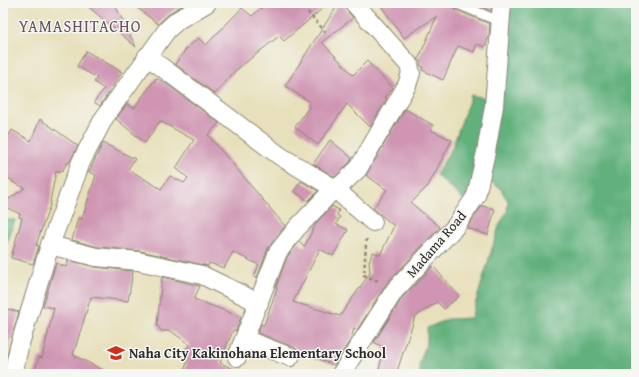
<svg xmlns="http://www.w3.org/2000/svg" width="639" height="377" font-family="'Gentium Book Plus',serif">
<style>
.forest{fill:#62b17d;stroke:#466e54}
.building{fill:#cf95b3}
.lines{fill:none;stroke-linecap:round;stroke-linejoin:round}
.lane-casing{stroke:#8a8674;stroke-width:11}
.street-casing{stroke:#8a8674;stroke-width:20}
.path{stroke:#8a8674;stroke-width:2.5;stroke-dasharray:3 3;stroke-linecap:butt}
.lane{stroke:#fff;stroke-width:9}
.street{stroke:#fff;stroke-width:18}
.labels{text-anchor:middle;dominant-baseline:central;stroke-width:3;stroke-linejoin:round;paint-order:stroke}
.street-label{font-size:14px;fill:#2b2b2b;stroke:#f6f6f2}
.poi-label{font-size:14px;font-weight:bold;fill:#2b2b2b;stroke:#f6f6f2;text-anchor:start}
.quarter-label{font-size:16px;letter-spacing:1px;fill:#64505b;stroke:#f6f6f2}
</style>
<rect width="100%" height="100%" fill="#f6f6f2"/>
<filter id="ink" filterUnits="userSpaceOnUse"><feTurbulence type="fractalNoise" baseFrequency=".025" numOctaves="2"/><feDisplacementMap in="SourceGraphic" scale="8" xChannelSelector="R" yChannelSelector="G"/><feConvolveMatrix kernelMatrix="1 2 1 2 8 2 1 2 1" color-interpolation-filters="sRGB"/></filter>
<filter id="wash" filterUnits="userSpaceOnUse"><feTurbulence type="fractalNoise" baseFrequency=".012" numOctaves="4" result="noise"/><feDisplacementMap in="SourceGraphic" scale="16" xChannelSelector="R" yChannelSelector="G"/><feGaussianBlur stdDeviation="0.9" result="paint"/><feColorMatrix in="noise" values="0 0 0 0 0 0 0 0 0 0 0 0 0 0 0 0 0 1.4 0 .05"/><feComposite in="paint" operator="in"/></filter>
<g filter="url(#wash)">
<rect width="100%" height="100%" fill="#e8e0bc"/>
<g class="forest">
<path d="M515,3H636V374H420L419,365L427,341V328L448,319L471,318L499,226L507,212L508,201L500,188L480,174L464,200L436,175L452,148L471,95L485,98L489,84L500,28Z"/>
<path d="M3,220H15L3,255Z"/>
</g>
<g id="blocks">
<g class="building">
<path d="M84,3H114L136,47Z"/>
<path d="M131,3H186L171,12L158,24Z"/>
<path d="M267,3H329L284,41L279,36L235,71L215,94L175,64L186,49L198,38L206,45L242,8L252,16Z"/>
<path d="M339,3H341L353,18L322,42L353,75L367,61L393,88L385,97L387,98L370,127L347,104L318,145L295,127L309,107L308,105L310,102L285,86Z"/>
<path d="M379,3H452L453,7L456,10L490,24L489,36L485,47L477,44L474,52L458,46L443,80L422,70L423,67L420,65L421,62L418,60L437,16L404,38Z"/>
<path d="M471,3H491V11Z"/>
<path d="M86,51L122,72L100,106L94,102L104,89L94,82L97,78L77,66Z"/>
<path d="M156,78L163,82V81L219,123L208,135L285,226L268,248L257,278L254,277L259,265L233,252L224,268L209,263L208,266L140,251L98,247L72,240L78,218L82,219L96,175L89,172L103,143L135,159L128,169L161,189L170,176L184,183L188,178L176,168L194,140L160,121L145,143L116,119L127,104L134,108Z"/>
<path d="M405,109L433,125L431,130L452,140L428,186L411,203L440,227L386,284L357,330L354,328L351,339L334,365L299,352L294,347L258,333L261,324L264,325L277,288L276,287L287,257L299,242L304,247L317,222L332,206L339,210L337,215L340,217L336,224L348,230L333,256L320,249L293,302L340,316L370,273L369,261L373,252L380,255L394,226L373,208L387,190L366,175Z"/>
<path d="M40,119L78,146L69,163H67L62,171H56L50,202H51L36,245L39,246L33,264L11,258L22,218L19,217L20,214L3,206V203L25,188L12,182L13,181L3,175V145L12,130L31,141Z"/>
<path d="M330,140L352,158L350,162L335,177L313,164Z"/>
<path d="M301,181L318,191L308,201L294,191Z"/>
<path d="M482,206L495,209L488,235L467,228Z"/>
<path d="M68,260L95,267L133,271L128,301L91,297L73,355L111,374H34L39,357L42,358L54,308L43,306L56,263L66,267Z"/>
<path d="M433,266L459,296L444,309L437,302L415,317L396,374H378L384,348L374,342L403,297Z"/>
<path d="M162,277L200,286L194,299L241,317L236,331L233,330L220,363L245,374H183L189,357L184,350L190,345L171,331H161L157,325Z"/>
<path d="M3,308L19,312L6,358L3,357Z"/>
</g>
</g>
</g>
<g filter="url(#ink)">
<use href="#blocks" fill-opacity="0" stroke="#8a8674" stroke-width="1"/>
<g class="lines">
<g class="lane-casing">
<path id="lane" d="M458,4L501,22"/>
</g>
<g class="street-casing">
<g id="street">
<path d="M147,56L280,156L335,189L373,222"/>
<path d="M50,245L96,257L138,261L202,275L259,303"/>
<path d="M244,339L290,357"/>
<path d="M237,357L278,252L297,228L317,207L329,194L341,185L358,169L407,85L411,73L409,65L354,3"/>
<path d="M13,374L19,347L50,245L81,162L104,118L167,30L178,20L207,3"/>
<path d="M341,374L395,290L455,227L476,196L486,152L494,106L502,3"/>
</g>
</g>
<g class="path">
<path d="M300,3L326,33"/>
<path d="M367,239L366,243L364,275L378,281"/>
</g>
<use href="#lane" class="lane"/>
<use href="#street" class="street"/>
</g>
</g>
<defs>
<g id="school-bare" transform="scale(1.38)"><path d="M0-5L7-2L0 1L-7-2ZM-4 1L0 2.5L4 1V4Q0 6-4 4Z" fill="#c8321e" stroke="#f6f6f2" stroke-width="2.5" paint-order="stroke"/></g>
</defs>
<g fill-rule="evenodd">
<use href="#school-bare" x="116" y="353"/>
</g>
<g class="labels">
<g class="street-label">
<text transform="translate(436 244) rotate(-49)">Madama Road</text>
</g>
<g class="poi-label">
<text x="129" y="353">Naha City Kakinohana Elementary School</text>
</g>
<g class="quarter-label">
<text x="80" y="26">YAMASHITACHO</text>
</g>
</g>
<rect width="639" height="377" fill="none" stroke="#f6f6f2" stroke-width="16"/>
</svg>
